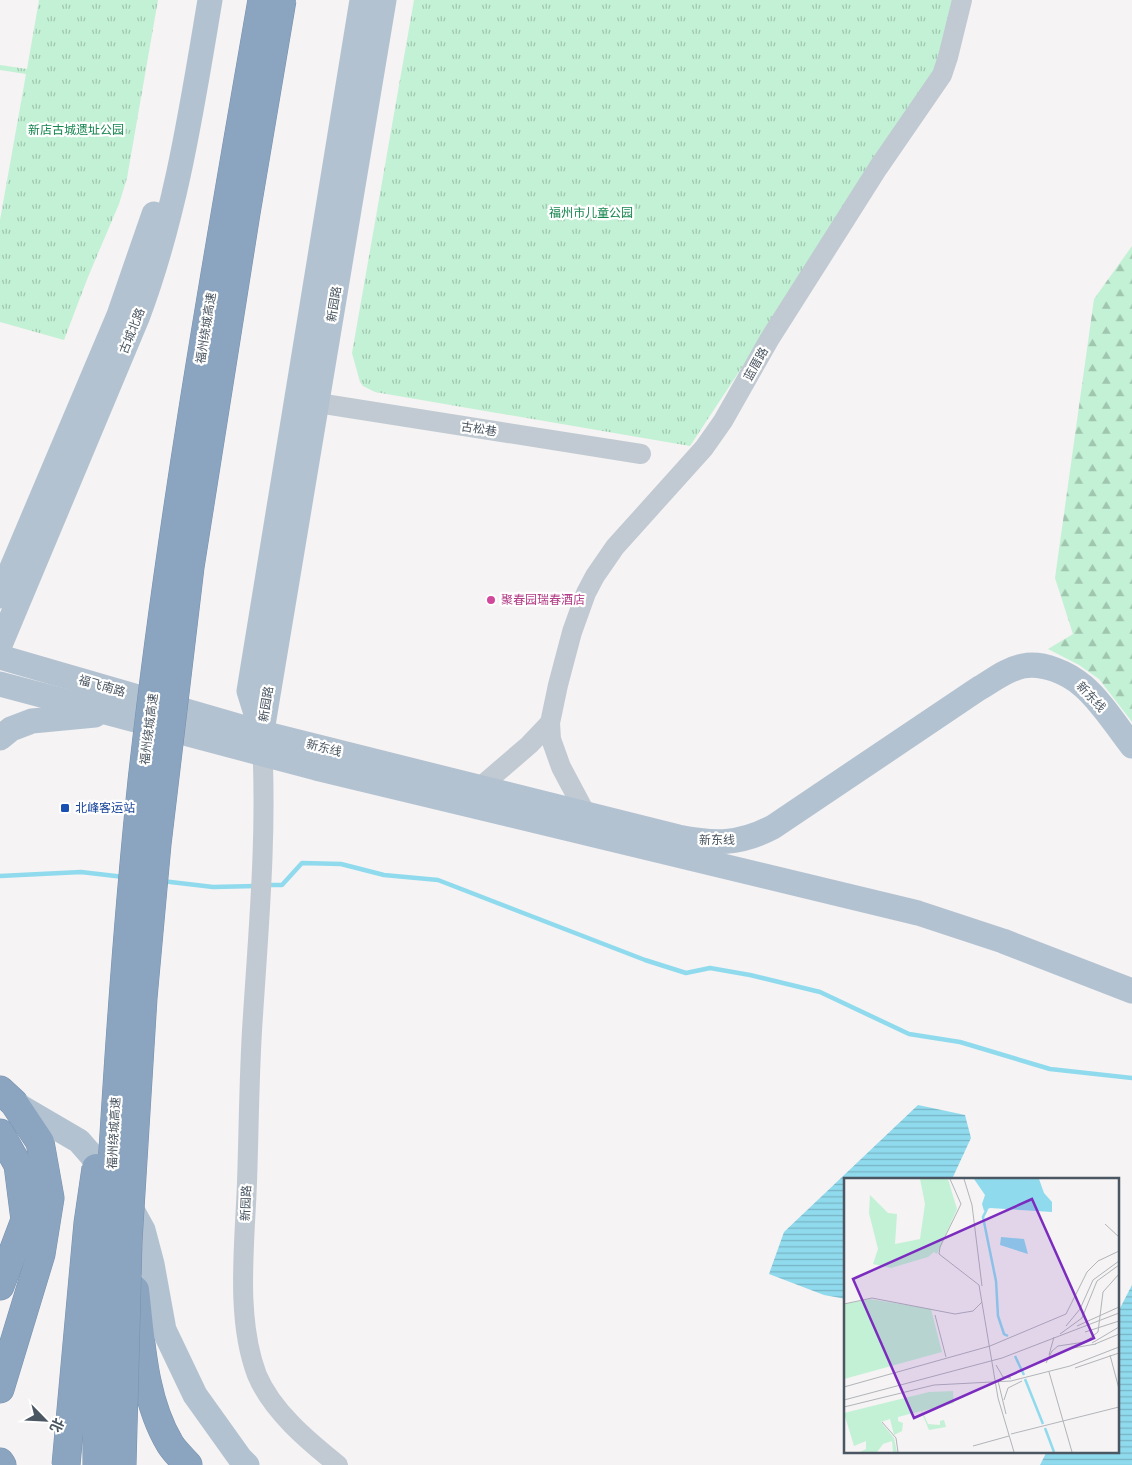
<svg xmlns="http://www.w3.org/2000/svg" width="1132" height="1465" font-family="Roboto,'Noto Sans SC',sans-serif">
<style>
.grass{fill:url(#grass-tufts)}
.forest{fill:url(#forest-firs)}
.water{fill:url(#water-rules)}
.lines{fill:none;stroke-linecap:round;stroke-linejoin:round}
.stream{stroke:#90daee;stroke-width:4.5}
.highway-casing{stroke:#7690ad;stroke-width:29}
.minor{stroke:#c1cad2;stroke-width:20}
.major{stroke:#b3c2d1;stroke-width:25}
.highway{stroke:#8ba5c1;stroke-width:28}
.highway-bridge-casing{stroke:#7690ad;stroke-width:29;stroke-linecap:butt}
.highway-bridge{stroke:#8ba5c1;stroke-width:28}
.hotel-dot{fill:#d1479c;stroke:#fff;stroke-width:2}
.transit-dot{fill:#1a4fb4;stroke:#fff;stroke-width:2}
.labels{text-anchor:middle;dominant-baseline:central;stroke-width:4.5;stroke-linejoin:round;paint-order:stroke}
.park-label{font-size:12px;fill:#17864f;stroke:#fff}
.street-label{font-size:12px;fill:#4a5661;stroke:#fff}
.hotel-label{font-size:12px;fill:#b23c85;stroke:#fff;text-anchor:start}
.transit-label{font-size:12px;fill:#164399;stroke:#fff;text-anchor:start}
.inset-river{fill:none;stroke:#90daee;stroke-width:2.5}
.inset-road{fill:none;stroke:#b1b4b9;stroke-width:1}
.view{fill:#7b2cbf;fill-opacity:0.15;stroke:#7b2cbf;stroke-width:2.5}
.inset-edge{fill:none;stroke:#4a5661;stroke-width:2.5}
</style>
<defs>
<pattern id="grass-tufts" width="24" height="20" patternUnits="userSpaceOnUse" patternTransform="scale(1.25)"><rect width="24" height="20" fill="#c3f1d5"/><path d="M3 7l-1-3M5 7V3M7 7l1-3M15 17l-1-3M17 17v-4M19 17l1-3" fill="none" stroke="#a0c6b0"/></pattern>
<pattern id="forest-firs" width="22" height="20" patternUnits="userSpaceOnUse" patternTransform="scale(1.25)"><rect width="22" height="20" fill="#c3f1d5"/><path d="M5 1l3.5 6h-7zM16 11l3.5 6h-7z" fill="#a0c6b0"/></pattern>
<pattern id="water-rules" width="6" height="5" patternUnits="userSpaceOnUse" patternTransform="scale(1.25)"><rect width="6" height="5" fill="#90daee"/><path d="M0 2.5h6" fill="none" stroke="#78b4c4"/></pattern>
</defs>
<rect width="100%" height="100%" fill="#f5f3f3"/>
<g class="grass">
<path d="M39,0H158L127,178L119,204L88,277L64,340L0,322V220L26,74L0,70V65L27,69Z"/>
<path d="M414,0H956L936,73L690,446L375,392L363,386L360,382L352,353Z"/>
</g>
<path class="forest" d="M1132,246V722L1099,679L1079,665L1048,649L1073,634L1055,578L1094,299Z"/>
<g class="water">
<path d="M918,1105L965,1115L971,1138L952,1179H846V1299L824,1295L769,1274L784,1232Z"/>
<path d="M1132,1285V1465H1040L1047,1451H1118V1312Z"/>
</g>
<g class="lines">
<g class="stream">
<path d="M0,876L81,872L124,877"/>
<path d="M162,881L213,887L256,886"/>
<path d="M267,885H282L302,863L341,864L384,875L438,880L645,960L686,973L710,968L750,975L820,992L909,1034L960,1042L1050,1069L1132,1078"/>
</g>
<g class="highway-casing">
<g id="highway">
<path d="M0,1090L14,1103L40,1142L50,1198L41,1254L0,1389"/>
<path d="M0,1133L18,1165L25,1220L0,1286"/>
<path d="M135,1290C141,1341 143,1399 170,1444C175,1452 182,1458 188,1465"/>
<path d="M0,1462L2,1465"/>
</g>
</g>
<g class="minor">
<path d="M318,403L641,454"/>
<path d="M262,741C267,833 259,923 253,1015C249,1070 249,1126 247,1182C245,1242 235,1318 257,1375C272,1411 308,1441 338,1465"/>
<path d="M479,788L529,745L550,723"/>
<path d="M586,814L561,767L551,739L550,723L558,685L572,632L586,593L595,576L615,547L704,448L723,421L769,340L878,168L942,75L948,57L962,0"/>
</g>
<g class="major">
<path d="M0,596L119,315L154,214"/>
<path d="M0,645L137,318C176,215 192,107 210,0"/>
<path d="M0,657L262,733L678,837C714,844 739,845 773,827L978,689C992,681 1007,669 1023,666C1043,662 1068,673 1083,686C1100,700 1118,728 1132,746"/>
<path d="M0,684L316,768L918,913L1003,941L1132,991"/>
<path d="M263,725L384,0"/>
<path d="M262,733L249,691L362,0"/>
<path d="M0,738L11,729L32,721L95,715"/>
<path d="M14,1103L79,1141L120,1188L143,1230L152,1264L164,1330L195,1395L240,1458L247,1465"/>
</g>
<use href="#highway" class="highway"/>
<g class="highway-bridge-casing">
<g id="highway-bridge">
<path d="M66,1465L88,1223L96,1168"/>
<path d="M97,1465V1418C110,1206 120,993 142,781C171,519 217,260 262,0"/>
<path d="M122,1465L128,1241L143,998L157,844L190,567L246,213L282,0"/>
</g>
</g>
<use href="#highway-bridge" class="highway-bridge"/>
</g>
<circle class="hotel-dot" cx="491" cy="600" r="5"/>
<rect class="transit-dot" x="60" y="803" width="10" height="10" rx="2.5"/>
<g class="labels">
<g class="park-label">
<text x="76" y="130">新店古城遗址公园</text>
<text x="591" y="213">福州市儿童公园</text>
</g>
<g class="street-label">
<text transform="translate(334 304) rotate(-81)">新园路</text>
<text transform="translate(206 328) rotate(-81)">福州绕城高速</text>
<text transform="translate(132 331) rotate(-68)">古城北路</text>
<text transform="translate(756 364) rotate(-61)">蓝厝路</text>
<text transform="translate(479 429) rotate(9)">古松巷</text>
<text transform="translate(102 686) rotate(16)">福飞南路</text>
<text transform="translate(1091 697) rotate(47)">新东线</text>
<text transform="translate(266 704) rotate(-81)">新园路</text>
<text transform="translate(149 729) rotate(-83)">福州绕城高速</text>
<text transform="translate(324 748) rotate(14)">新东线</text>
<text x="717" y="840">新东线</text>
<text transform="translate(114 1133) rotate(-87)">福州绕城高速</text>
<text transform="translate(246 1203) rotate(-88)">新园路</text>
</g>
<g class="hotel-label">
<text x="501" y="600">聚春园瑞春酒店</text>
</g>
<g class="transit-label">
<text x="75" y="808">北峰客运站</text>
</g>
</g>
<g transform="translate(844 1178)">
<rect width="275" height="275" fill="#f5f3f3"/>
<path d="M26,121L87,131L98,174L0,201V126ZM109,213L110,225L78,233L84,246L96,247V243L100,242L102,249L85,252L77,233L54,239V243L59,245L58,253L50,257L46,241L37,244L50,260L53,274H49L48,263L39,266L33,274H16L22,271V263L10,268L0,235L85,214Z" fill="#c3f1d5"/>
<path d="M76,1H104L113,31L93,76L90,74L84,79L47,90L29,86L34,71L25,35L26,17L44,35L53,36L51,66L76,61L81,26Z" fill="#c3f1d5"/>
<path d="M130,1H195L200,15L208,24V34L146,30L140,33L138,26L141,17ZM157,59L180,61L184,76L156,67Z" fill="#90daee"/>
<path class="inset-river" d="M143,31L139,39L152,103L154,138L160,156L164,158M171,178L180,197M181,201L199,246M201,250L210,274"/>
<path class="inset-road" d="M106,1L117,26L96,69L95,76L135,107L154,220L170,274M120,1L128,27L138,108M261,46L275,59M0,126L28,120L111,136L129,133L138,124M91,137L102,179M222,148L236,131L249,102L275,83M233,148L275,129M241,154L275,143M216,156L238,140L253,103L275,87M248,165L275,149M251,166L275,156M146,168L222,136L243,94L254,83L275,73M229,170L252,166M205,177L210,159M266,177L275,211M202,185L208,173L214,168L241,164L254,154L259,114L275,96M152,187L159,199L167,200M231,190L275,175M205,194L228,274M154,203L162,236M0,209L146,168M0,222L158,180L275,135M160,222L164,210L178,203M0,229L90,207L167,203L226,188L275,169M38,244L52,260L54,274M167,256L275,229M129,268L165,258"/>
<path class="view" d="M188,21L250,160L70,240L9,101Z"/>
<rect width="275" height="275" class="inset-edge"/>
</g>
<g transform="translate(45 1420) rotate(114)" stroke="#ffffff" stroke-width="4" paint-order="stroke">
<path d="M0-4L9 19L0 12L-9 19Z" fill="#4a5661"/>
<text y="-8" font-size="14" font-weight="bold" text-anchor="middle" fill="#4a5661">北</text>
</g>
</svg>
